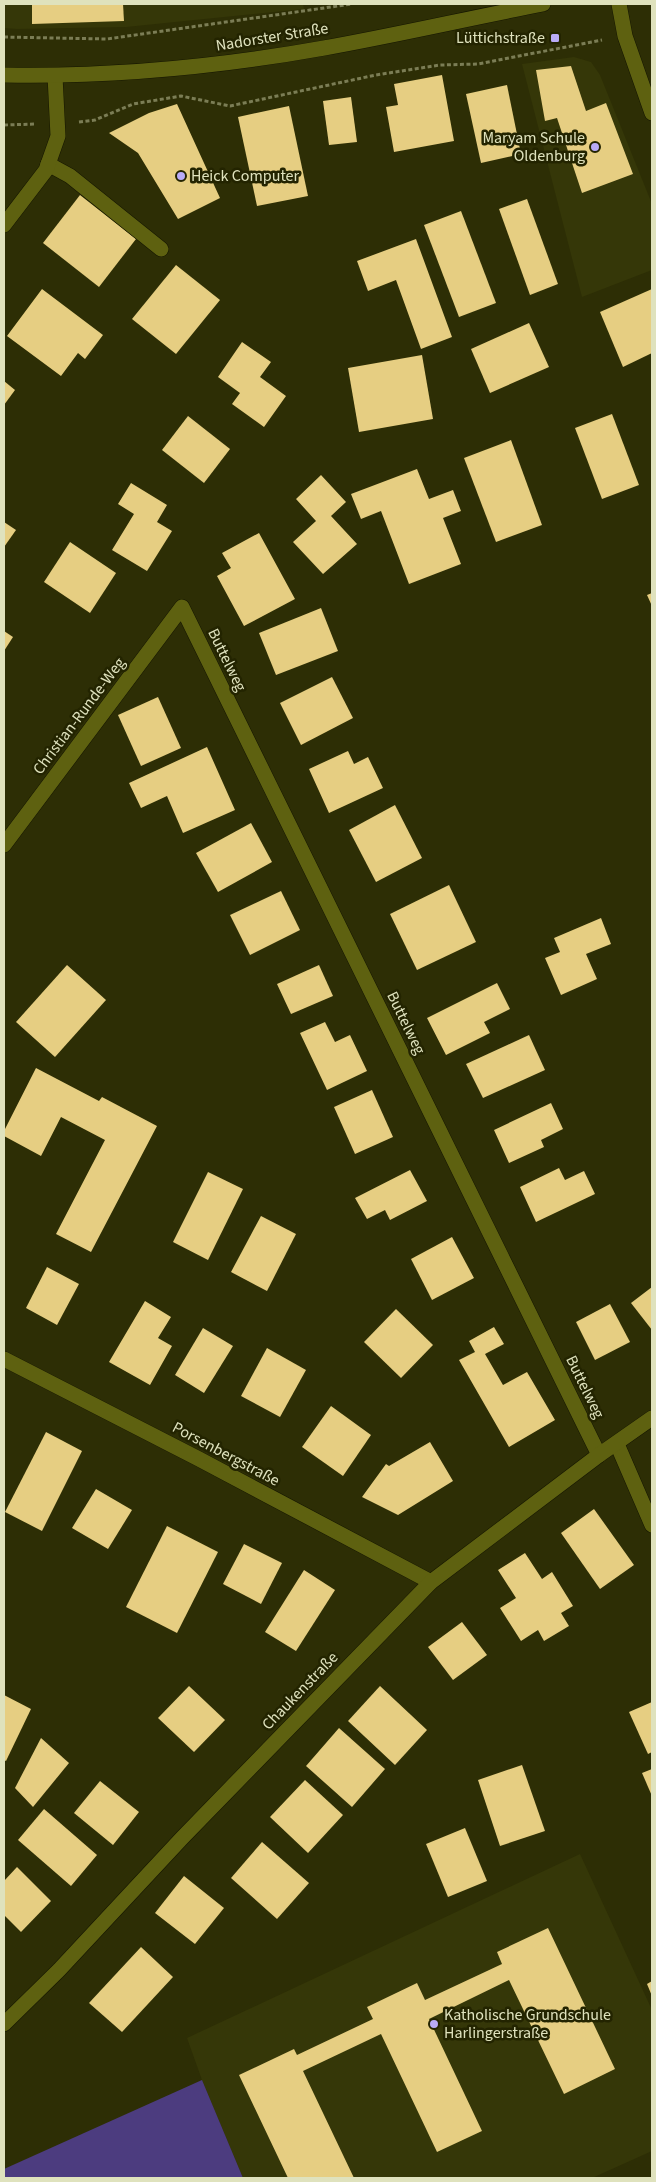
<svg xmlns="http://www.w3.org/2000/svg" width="656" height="2182" font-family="'Source Sans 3',sans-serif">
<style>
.built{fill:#353708}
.green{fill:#4c3c7f}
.building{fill:#e6ce82}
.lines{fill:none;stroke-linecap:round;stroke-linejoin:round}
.service-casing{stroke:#151601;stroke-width:16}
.minor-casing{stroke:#151601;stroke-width:16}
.tertiary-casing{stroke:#151601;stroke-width:16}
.path{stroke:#7b7d55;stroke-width:3;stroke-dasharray:4 2.5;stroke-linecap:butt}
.service{stroke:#5e6110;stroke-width:15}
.minor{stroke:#5e6110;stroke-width:15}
.tertiary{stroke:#5e6110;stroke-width:15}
.poi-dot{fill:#b9abf7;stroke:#232400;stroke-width:2}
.labels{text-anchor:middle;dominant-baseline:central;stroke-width:5;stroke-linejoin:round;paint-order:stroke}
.street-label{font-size:16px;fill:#dfe2bd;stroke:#232400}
.poi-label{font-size:16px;fill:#dfe2bd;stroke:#232400;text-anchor:end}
</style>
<rect width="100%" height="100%" fill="#2d2e05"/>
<g class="built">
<path d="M4,4H303L304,9L126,27L17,29L4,28Z"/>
<path d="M574,57L591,62L600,75L652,204V270L582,297L522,64Z"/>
<path d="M580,1854L652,2010V2151L592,2178H243L202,2080L187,2038Z"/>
</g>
<path class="green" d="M202,2080L243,2178H4V2169Z"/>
<g class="building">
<path d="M32,4H123L124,21L32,24Z"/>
<path d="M571,66L586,111L606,103L633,174L582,193L557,118L545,121L536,70Z"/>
<path d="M442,75L454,141L394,152L386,107L398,105L394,84Z"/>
<path d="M507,85L521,154L481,163L466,94Z"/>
<path d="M351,97L357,142L329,145L323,101Z"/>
<path d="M177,104L220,198L178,219L138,153L109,133L149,113Z"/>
<path d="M289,106L308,196L257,206L238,117Z"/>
<path d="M80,195L136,239L99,287L43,243Z"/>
<path d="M527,199L558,284L530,295L499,209Z"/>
<path d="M461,211L496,303L459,317L424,225Z"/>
<path d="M416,239L452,337L421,349L396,280L368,291L357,261Z"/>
<path d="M176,265L220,300L176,354L132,319Z"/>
<path d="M42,289L103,335L85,359L78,353L61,376L7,336Z"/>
<path d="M652,289V353L623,367L600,312Z"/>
<path d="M529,323L549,367L490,393L471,349Z"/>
<path d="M242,342L271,362L260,377L286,396L264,427L232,404L240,393L218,377Z"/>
<path d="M422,355L433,419L359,432L348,368Z"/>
<path d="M4,381L15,390L4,405Z"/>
<path d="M612,414L639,485L602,499L575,428Z"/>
<path d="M188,416L230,449L204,483L162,450Z"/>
<path d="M511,440L542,525L496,542L464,458Z"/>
<path d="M417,469L429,499L453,490L461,511L443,518L461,564L409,584L381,511L361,519L351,494Z"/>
<path d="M321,475L346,502L331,516L357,544L323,574L293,542L316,521L296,499Z"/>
<path d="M131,483L167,505L157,522L172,531L147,571L112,550L134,514L118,504Z"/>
<path d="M4,522L16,530L4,547Z"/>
<path d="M259,533L295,599L244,626L217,576L231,568L222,553Z"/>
<path d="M70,542L116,573L90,613L44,582Z"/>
<path d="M652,593V606L647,595Z"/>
<path d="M321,608L338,651L276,675L259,633Z"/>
<path d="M4,631L13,637L4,651Z"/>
<path d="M332,677L353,718L301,745L280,703Z"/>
<path d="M158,697L181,748L141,766L118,715Z"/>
<path d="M207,747L235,810L183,833L167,796L141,808L129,783Z"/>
<path d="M348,751L354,764L368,757L383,788L329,813L309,769Z"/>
<path d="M395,805L422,858L376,882L349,830Z"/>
<path d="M251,823L272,862L218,892L196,853Z"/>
<path d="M449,885L476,942L417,970L390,914Z"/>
<path d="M281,891L300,930L250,955L230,915Z"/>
<path d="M601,918L611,944L586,954L597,979L561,995L545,958L560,952L554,938Z"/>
<path d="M67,965L106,1000L55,1057L16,1022Z"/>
<path d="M319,965L333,996L291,1014L277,984Z"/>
<path d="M497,983L510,1009L484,1022L490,1033L446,1055L427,1018Z"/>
<path d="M325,1022L335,1042L350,1035L367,1071L327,1090L300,1033Z"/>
<path d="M529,1035L545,1070L483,1098L466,1064Z"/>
<path d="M36,1068L99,1101L102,1097L157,1126L91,1252L56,1234L105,1140L61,1117L41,1156L4,1136V1131Z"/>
<path d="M372,1090L393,1137L355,1154L334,1107Z"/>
<path d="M551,1103L563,1129L541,1140L544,1147L509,1163L494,1130Z"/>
<path d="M559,1168L565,1180L584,1171L595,1194L536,1222L520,1187Z"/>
<path d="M410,1170L427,1201L390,1220L385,1210L367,1219L355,1198Z"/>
<path d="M208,1172L243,1189L208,1260L173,1242Z"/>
<path d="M261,1216L296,1234L267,1291L231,1272Z"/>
<path d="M452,1237L474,1278L432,1300L411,1259Z"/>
<path d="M47,1267L79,1284L57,1325L26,1308Z"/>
<path d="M652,1287V1330L631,1303Z"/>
<path d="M145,1301L171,1317L158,1338L172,1346L150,1385L109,1362Z"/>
<path d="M610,1304L630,1342L595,1360L576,1322Z"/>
<path d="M396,1309L433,1345L401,1378L364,1342Z"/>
<path d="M494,1327L504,1344L485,1354L503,1385L527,1372L555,1420L509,1447L459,1360L475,1352L469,1341Z"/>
<path d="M203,1328L233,1346L204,1393L175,1375Z"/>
<path d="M267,1348L306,1370L280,1417L241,1396Z"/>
<path d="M331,1406L371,1435L343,1476L302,1447Z"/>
<path d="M46,1432L82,1451L42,1531L5,1512Z"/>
<path d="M430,1442L453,1481L398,1515L362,1497L386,1464L389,1466Z"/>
<path d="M96,1489L132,1510L108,1549L72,1528Z"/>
<path d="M594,1509L634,1565L600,1589L561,1533Z"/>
<path d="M167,1526L218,1552L177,1633L126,1607Z"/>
<path d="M244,1544L282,1563L261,1604L223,1584Z"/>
<path d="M525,1553L542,1579L552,1572L573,1606L561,1613L569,1626L544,1641L538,1630L521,1641L500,1608L516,1598L498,1570Z"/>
<path d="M304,1570L335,1590L296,1651L265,1632Z"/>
<path d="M462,1622L487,1655L453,1680L428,1647Z"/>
<path d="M189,1686L225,1720L194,1752L158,1718Z"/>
<path d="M380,1686L427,1730L395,1765L348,1721Z"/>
<path d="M4,1695L31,1709L6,1761L4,1760Z"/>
<path d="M652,1702V1752L648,1754L629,1712Z"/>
<path d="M339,1728L385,1769L352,1807L306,1766Z"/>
<path d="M41,1738L69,1763L33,1807L15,1788Z"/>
<path d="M522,1765L545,1831L500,1846L478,1780Z"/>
<path d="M652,1769V1796L642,1773Z"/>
<path d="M305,1780L343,1815L308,1853L270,1817Z"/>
<path d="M100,1781L139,1812L113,1845L74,1813Z"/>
<path d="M44,1809L97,1855L71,1886L18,1840Z"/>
<path d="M465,1828L487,1881L448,1897L426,1844Z"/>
<path d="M262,1842L309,1883L277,1919L231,1878Z"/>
<path d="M17,1867L51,1901L21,1932L4,1915V1881Z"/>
<path d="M184,1876L224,1908L195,1944L155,1913Z"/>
<path d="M548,1928L615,2069L564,2094L509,1980L429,2019L482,2131L437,2152L381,2034L303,2071L354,2178H288L239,2075L294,2049L297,2055L373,2019L367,2007L417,1983L425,2000L502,1964L497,1952Z"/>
<path d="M141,1947L173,1977L122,2032L89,2003Z"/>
<path d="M652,1981V1996L647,1984Z"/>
</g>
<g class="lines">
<g class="service-casing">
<path id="service" d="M48,164L70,176L161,249"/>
</g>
<g class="minor-casing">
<g id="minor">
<path d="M619,4L625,36L652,113"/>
<path d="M4,225L46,170L58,136L55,76"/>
<path d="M4,845L182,607L599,1455"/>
<path d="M4,1359L199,1459L431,1582"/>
<path d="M617,1444L652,1525"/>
<path d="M4,2024L59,1970L182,1838L431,1582L599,1455L652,1418"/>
</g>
</g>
<g class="tertiary-casing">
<path id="tertiary" d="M4,75C111,77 218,67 324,48C397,35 470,18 543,4"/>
</g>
<g class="path">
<path d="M4,37L107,39L352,4"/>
<path d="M79,122L95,120L133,104L181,96L230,106L376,75L440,65L478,64L602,40"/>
<path d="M4,125L36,124"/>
</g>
<use href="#service" class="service"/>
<use href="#minor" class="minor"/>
<use href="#tertiary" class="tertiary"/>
</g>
<g class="poi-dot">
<rect x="550" y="33" width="10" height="10" rx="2.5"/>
<circle cx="595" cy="147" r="5"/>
<circle cx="181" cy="176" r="5"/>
<circle cx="434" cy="2024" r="5"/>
</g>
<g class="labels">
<g class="street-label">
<text transform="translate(272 37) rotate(-9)">Nadorster Straße</text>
<text transform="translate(227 660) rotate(64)">Buttelweg</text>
<text transform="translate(79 716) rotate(-53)">Christian-Runde-Weg</text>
<text transform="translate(406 1023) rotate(64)">Buttelweg</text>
<text transform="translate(585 1387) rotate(64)">Buttelweg</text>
<text transform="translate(226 1454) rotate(28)">Porsenbergstraße</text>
<text transform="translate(300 1691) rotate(-46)">Chaukenstraße</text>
</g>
<g class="poi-label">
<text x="545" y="38">Lüttichstraße</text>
<text x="585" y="138">Maryam Schule<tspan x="585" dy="18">Oldenburg</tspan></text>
<text x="191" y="176" text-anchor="start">Heick Computer</text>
<text x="444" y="2015" text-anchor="start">Katholische Grundschule<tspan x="444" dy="18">Harlingerstraße</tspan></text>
</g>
</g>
<rect width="656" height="2182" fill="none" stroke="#dfe2bd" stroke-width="10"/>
</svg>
